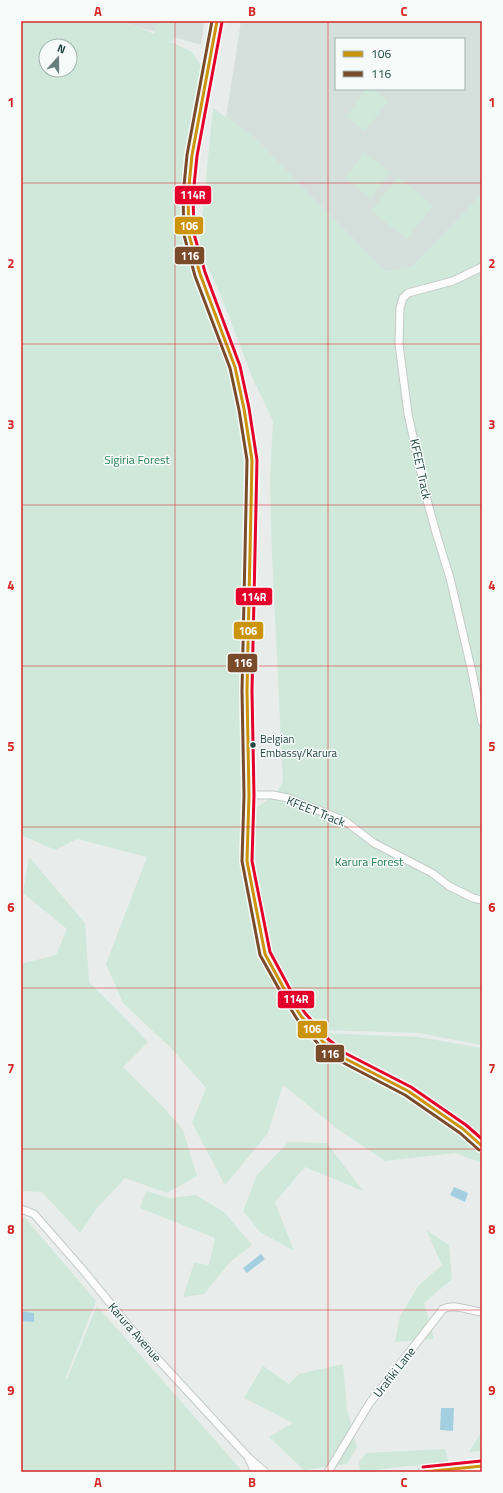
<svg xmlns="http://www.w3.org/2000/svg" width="503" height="1493" font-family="'Titillium Web',sans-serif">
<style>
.built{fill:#d5e0dc;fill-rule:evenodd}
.green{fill:#cfe8da;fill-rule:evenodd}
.water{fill:#a4cfe0}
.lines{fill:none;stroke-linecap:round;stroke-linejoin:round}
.street-casing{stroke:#c4cac8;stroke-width:9}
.secondary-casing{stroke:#c3cbc9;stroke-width:13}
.street{stroke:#fcfcfc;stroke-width:7}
.secondary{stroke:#fcfcfc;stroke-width:11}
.bus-1-casing{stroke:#f6fbf9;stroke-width:6}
.bus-2-casing{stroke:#f6fbf9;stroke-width:6}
.bus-3-casing{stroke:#f6fbf9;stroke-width:6}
.bus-1{stroke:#cc930d;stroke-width:3}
.bus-2{stroke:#7a4b2a;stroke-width:3}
.bus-3{stroke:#e4002b;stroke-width:3}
.grid{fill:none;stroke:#d62828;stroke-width:1;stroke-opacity:0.55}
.bus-dot{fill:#214540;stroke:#f6fbf9;stroke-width:1.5}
.labels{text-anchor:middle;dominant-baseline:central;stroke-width:3;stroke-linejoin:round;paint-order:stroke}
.bus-label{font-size:11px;fill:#214540;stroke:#f6fbf9;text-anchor:start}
.park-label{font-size:12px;fill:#258156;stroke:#f6fbf9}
.street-label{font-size:12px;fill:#214540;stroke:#f6fbf9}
.line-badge{stroke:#f6fbf9;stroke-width:1.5}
.badge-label{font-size:11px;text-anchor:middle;font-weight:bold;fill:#fff}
.neatline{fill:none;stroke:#d62828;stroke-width:1.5}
.grid-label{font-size:13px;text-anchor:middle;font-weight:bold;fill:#d62828}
</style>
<rect width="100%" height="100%" fill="#e8edeb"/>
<g class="built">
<path d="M118,21H204L201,45Z"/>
<path d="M241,21H482V194L413,266L386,272L252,136L226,117ZM336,39H464V89H336Z"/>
</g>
<g class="green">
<path d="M21,21H114L137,26L154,34L157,21H176L173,41H169L192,52L210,80L195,182L189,244L237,374L251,476L252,880L265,947L302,1020L361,1071L422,1104L482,1151V1163L455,1153L385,1161L340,1131L283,1085L268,1133L225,1185L192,1123L206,1088L172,1049L123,1003L106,964L147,857L77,839L55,850L21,835ZM46,46H70V70H46Z"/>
<path d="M366,89H372L388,101L365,131L346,117Z"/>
<path d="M213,108L252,136L386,272L413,266L482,194V1045L419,1033L318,1030L289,993L268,952L258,901L252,811L277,793L283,781L272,555L270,480L273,421L253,379L221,296L199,248Z"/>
<path d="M364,153L390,172L371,198L345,178Z"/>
<path d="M398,177L433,205L407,239L371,211Z"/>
<path d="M29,857L85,923L89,982L148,1042L123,1067L164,1108L183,1130L197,1176L167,1193L125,1178L97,1208L80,1233L42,1192L21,1191V964L56,955L67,929L23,893Z"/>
<path d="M322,1033L419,1037L482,1048V1136L410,1087L369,1065Z"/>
<path d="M288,1142L327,1143L363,1191L305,1167L275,1202L294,1251L260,1232L243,1211L257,1175Z"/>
<path d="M146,1191L171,1198L196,1195L224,1212L252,1245L230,1262L204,1294L183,1297L194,1263L209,1265L215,1238L140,1208Z"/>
<path d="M21,1218H25L96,1301L66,1377L67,1379L97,1306L243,1472H21Z"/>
<path d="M426,1230L449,1245L452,1279L424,1303L434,1339L395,1342L400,1316L419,1285L442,1265Z"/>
<path d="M343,1364L347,1410L357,1447L347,1464L304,1470L269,1437L293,1423L244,1398L263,1366L289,1384L299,1374Z"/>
<path d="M482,1431V1451L469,1452Z"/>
<path d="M445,1449L449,1464L406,1466L360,1472L359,1462L366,1453Z"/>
</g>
<g class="water">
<path d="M454,1187L468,1193L465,1202L450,1195Z"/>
<path d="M261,1254L265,1259L247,1273L243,1268Z"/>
<path d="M21,1311L34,1313V1322L21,1321Z"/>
<path d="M441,1408H454L453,1431L440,1430Z"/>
</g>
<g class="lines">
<g class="street-casing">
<g id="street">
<path d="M482,267L453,281L408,293L403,298L400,308L399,344L408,414L427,500L437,536L450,578L472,672L482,722"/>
<path d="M249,795H273L288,798L345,821L374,843L432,873L449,886L473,898L482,900"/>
<path d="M21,1209L34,1214L83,1270L142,1342L249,1458L265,1472"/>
<path d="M249,1459L255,1472"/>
<path d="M328,1472L369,1404L443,1309C454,1303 470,1311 482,1312"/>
</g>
</g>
<g class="secondary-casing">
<g id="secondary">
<path d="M217,21L192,155L188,196L189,235L200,274L235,367L244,409L252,460L247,691L249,795L247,861L254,902L265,954L288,996L301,1016L323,1042L340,1056L408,1091L463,1129L482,1146"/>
<path d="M424,1472L482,1466"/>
</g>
</g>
<use href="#street" class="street"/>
<use href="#secondary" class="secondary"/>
<g class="bus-1-casing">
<g id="bus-1">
<path d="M217,21L192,155L188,196L189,235L200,274L235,367L244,409L252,460L247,691L249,795L247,861L265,954L288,996L301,1016L323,1042L340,1056L408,1091L463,1129L482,1146"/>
<path d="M424,1472L482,1466"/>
</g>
</g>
<g class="bus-2-casing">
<path id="bus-2" d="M212,21L187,155L183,196L184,235L195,276L230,368L239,410L247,460L242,691L244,795L242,861L260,955L284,998L297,1019L320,1046L338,1060L405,1095L460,1133L479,1150"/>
</g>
<g class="bus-3-casing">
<g id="bus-3">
<path d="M222,22L197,156L193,196L194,234L205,272L240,366L249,408L257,460L252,691L254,795L252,861L270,952L292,993L305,1013L327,1038L343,1052L411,1087L466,1125L482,1139"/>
<path d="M423,1467L481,1461"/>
</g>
</g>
<use href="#bus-1" class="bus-1"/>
<use href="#bus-2" class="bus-2"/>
<use href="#bus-3" class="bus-3"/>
</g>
<path class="grid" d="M175,21V1472M328,21V1472M21,183H482M21,344H482M21,505H482M21,666H482M21,827H482M21,988H482M21,1149H482M21,1310H482"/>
<circle class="bus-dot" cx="253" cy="745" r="3.5"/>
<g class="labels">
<g class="bus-label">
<text x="260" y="739">Belgian<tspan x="260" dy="14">Embassy/Karura</tspan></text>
</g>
<g class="park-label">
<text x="137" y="459">Sigiria Forest</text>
<text x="369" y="861">Karura Forest</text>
</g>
<g class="street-label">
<text transform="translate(421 469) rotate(78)">KFEET Track</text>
<text transform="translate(316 811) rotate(22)">KFEET Track</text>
<text transform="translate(135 1332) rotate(49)">Karura Avenue</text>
<text transform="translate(394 1372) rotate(-52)">Urafiki Lane</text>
</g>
</g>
<g class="line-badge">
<rect x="174" y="185" width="38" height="20" rx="4" fill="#e4002b"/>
<rect x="174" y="216" width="30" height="19" rx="4" fill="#cc930d"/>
<rect x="174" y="246" width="31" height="19" rx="4" fill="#7a4b2a"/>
<rect x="235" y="587" width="38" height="19" rx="4" fill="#e4002b"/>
<rect x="233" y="621" width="31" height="19" rx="4" fill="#cc930d"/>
<rect x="227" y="653" width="31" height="20" rx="4" fill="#7a4b2a"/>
<rect x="277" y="990" width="38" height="19" rx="4" fill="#e4002b"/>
<rect x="297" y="1020" width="31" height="19" rx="4" fill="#cc930d"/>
<rect x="315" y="1044" width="30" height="19" rx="4" fill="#7a4b2a"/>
</g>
<g class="badge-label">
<text x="193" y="199">114R</text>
<text x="189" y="230">106</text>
<text x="190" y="260">116</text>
<text x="254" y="601">114R</text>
<text x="248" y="635">106</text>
<text x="243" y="667">116</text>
<text x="296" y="1003">114R</text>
<text x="312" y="1033">106</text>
<text x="330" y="1058">116</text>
</g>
<rect width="503" height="1493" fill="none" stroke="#f6fbf9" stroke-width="44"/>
<rect x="335" y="38" width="130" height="52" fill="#f6fbf9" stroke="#a1b2af"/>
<rect x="343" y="51" width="20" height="6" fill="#cc930d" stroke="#a1b2af"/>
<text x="371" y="58" font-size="12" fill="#214540">106</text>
<rect x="343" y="71" width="20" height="6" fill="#7a4b2a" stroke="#a1b2af"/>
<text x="371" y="78" font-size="12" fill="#214540">116</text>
<g transform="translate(58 58) rotate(21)"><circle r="19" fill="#f6fbf9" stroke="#a1b2af"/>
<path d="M0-3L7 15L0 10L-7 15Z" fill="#67807c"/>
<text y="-6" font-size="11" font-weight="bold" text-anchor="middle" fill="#214540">N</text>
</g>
<rect x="22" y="22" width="459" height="1449" class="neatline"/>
<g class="grid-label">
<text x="98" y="16">A</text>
<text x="252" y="16">B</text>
<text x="404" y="16">C</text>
<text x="11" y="107">1</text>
<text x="492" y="107">1</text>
<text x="11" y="268">2</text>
<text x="492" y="268">2</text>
<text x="11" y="429">3</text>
<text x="492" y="429">3</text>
<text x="11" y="590">4</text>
<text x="492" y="590">4</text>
<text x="11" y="751">5</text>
<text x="492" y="751">5</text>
<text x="11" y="912">6</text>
<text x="492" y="912">6</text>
<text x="11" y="1073">7</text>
<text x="492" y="1073">7</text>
<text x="11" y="1234">8</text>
<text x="492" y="1234">8</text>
<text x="11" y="1395">9</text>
<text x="492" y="1395">9</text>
<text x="98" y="1487">A</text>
<text x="252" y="1487">B</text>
<text x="404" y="1487">C</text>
</g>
</svg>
